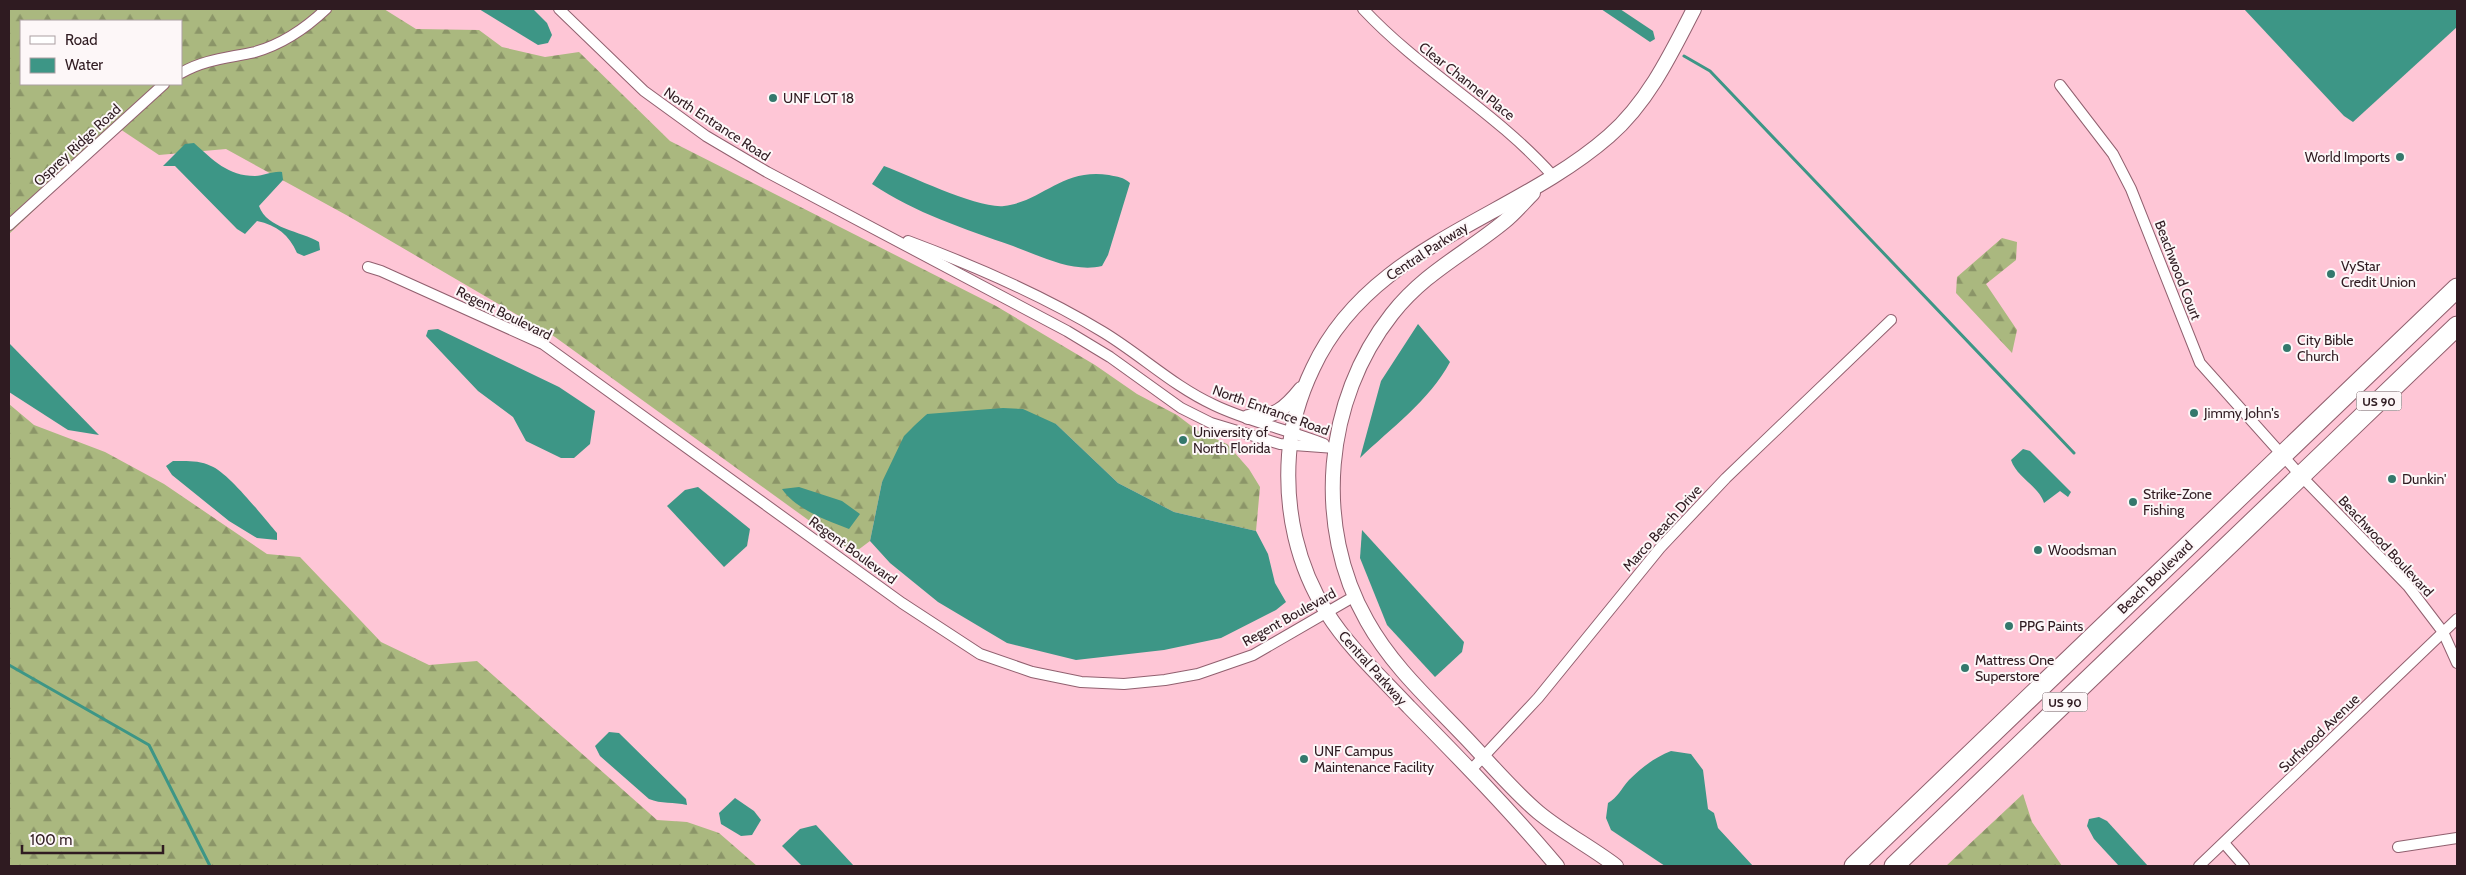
<svg xmlns="http://www.w3.org/2000/svg" width="2466" height="875" font-family="Cabin,sans-serif">
<style>
.forest{fill:url(#forest-firs);fill-rule:evenodd}
.water{fill:#3d9686}
.lines{fill:none;stroke-linecap:round;stroke-linejoin:round}
.stream{stroke:#3d9686;stroke-width:3}
.street-casing{stroke:#91606f;stroke-width:12}
.secondary-casing{stroke:#91606f;stroke-width:16}
.highway-casing{stroke:#91606f;stroke-width:21}
.street{stroke:#fff;stroke-width:10}
.secondary{stroke:#fff;stroke-width:14}
.highway{stroke:#fff;stroke-width:19}
.poi-dot{fill:#34786c;stroke:#fdf7f8;stroke-width:2}
.labels{text-anchor:middle;dominant-baseline:central;stroke-width:4;stroke-linejoin:round;paint-order:stroke}
.shield{fill:#fdf7f8;stroke:#6d5d62;stroke-width:1}
.shield-label{font-size:12px;font-weight:bold;fill:#2f1b21}
.street-label{font-size:14px;fill:#2f1b21;stroke:#fdf7f8}
.poi-label{font-size:14px;fill:#2f1b21;stroke:#fdf7f8;text-anchor:start}
</style>
<defs>
<pattern id="forest-firs" width="22" height="20" patternUnits="userSpaceOnUse" patternTransform="scale(1.25)"><rect width="22" height="20" fill="#aab87f"/><path d="M5 1l3.5 6h-7zM16 11l3.5 6h-7z" fill="#8b9568"/></pattern>
</defs>
<rect width="100%" height="100%" fill="#fec6d6"/>
<g class="forest">
<path d="M9,9H384L416,29L479,30L502,47L545,57L579,52L670,141L996,306L1095,365L1137,394L1177,415L1198,431L1227,444L1249,469L1260,487L1256,531L1174,512L1118,483L1056,424L927,414L882,482L870,541L854,553L555,337L348,216L226,149L159,155L120,129L9,234ZM21,21H181V84H21Z"/>
<path d="M2002,238L2017,242L2016,260L1986,284L2017,330L2012,353L1956,293L1957,277Z"/>
<path d="M9,404L34,425L105,452L164,484L267,554L300,557L381,642L429,665L477,661L657,820L687,822L719,833L757,866H9Z"/>
<path d="M2023,794L2032,822L2062,866H1946Z"/>
</g>
<g class="water">
<path d="M479,9H533L547,23L552,35L548,43L538,45Z"/>
<path d="M1601,9H1620L1653,31L1655,39L1650,42Z"/>
<path d="M2244,9H2457V27L2353,122L2344,116Z"/>
<path d="M194,143C213,160 228,176 255,176C264,176 272,171 282,172L283,180L259,206C267,229 301,231 319,242L320,250L304,256L297,253C289,235 277,225 257,221L245,234L237,229L175,166H163L185,144Z"/>
<path d="M884,166C911,176 978,209 1004,206C1044,201 1061,168 1109,175C1118,177 1123,177 1130,183L1108,255L1102,266C1073,273 1040,256 1013,246C965,229 915,213 872,184Z"/>
<path d="M1418,324L1450,362C1430,400 1390,429 1360,458L1381,381Z"/>
<path d="M438,329L559,387L595,411L590,444L574,458H561L526,441L513,417L478,391L426,336L428,330Z"/>
<path d="M9,343L99,435L68,430L9,392Z"/>
<path d="M1003,408L1023,409L1056,424L1118,483L1174,512L1256,531L1268,554L1275,583L1286,602L1276,610L1221,638L1164,650L1076,660L1007,643L938,602L890,563L870,541L882,482L904,436L915,425L927,414Z"/>
<path d="M2023,449L2030,451L2071,492L2068,497L2060,491L2044,503C2039,486 2017,478 2011,460Z"/>
<path d="M173,461C186,461 199,460 211,466C229,473 263,517 277,533V540L257,538L229,521L172,475L166,466Z"/>
<path d="M698,487L750,529L747,546L724,567L667,506L685,490Z"/>
<path d="M799,487L842,501L860,514L849,529C826,520 797,510 782,489Z"/>
<path d="M1362,530L1464,642L1462,652L1435,677L1387,625L1360,558Z"/>
<path d="M609,732L619,733L686,799L687,805C674,802 661,804 649,799L600,756L595,746Z"/>
<path d="M1671,751L1691,754L1703,770L1708,809L1714,813L1718,828L1753,866H1665L1611,830L1606,818L1608,803C1618,797 1621,789 1629,780C1642,767 1654,758 1671,751Z"/>
<path d="M735,798L754,811L761,820L752,835L741,836L721,824L719,813Z"/>
<path d="M2099,817L2107,821L2148,866H2119L2094,839L2087,826L2089,819Z"/>
<path d="M816,825L854,866H802L782,846L800,829Z"/>
</g>
<g class="lines">
<g class="stream">
<path d="M1684,56L1710,71L2074,453"/>
<path d="M9,665L149,745L210,866"/>
</g>
<g class="street-casing">
<g id="street">
<path d="M559,9L644,91L706,136L767,172L1067,331L1110,357L1181,408L1211,423L1280,444L1335,448"/>
<path d="M1363,9C1421,71 1496,112 1553,176"/>
<path d="M181,73C205,59 229,58 255,52C283,44 306,28 326,9"/>
<path d="M2060,85L2113,154L2131,189L2200,363L2301,476L2408,586L2443,632L2457,663"/>
<path d="M9,225L164,84"/>
<path d="M908,241C975,266 1042,295 1103,332C1141,355 1173,386 1214,405C1247,421 1289,430 1324,444"/>
<path d="M368,267L381,271L543,344L902,603L980,654L1032,672L1081,682L1124,684L1165,680L1198,674L1253,655L1355,596"/>
<path d="M1470,771L1538,698L1660,548L1726,478L1891,320"/>
<path d="M2224,843L2244,866"/>
<path d="M2398,847L2457,838"/>
<path d="M2199,866L2457,619"/>
</g>
</g>
<g class="secondary-casing">
<g id="secondary">
<path d="M1533,193C1524,202 1515,213 1505,221C1465,254 1425,272 1392,314C1324,400 1313,526 1367,621C1392,666 1430,700 1465,737C1489,762 1511,789 1538,812C1562,832 1591,847 1616,866"/>
<path d="M1248,417C1274,418 1285,409 1301,389"/>
<path d="M1557,866C1510,810 1460,759 1409,707C1381,677 1349,648 1327,613C1297,566 1285,510 1289,455C1291,425 1300,395 1313,368C1370,245 1514,219 1609,136C1648,102 1671,54 1694,9"/>
</g>
</g>
<g class="highway-casing">
<g id="highway">
<path d="M1854,866L2457,288"/>
<path d="M1894,866L2457,326"/>
</g>
</g>
<use href="#street" class="street"/>
<use href="#secondary" class="secondary"/>
<use href="#highway" class="highway"/>
</g>
<g class="poi-dot">
<circle cx="773" cy="98" r="5"/>
<circle cx="2400" cy="157" r="5"/>
<circle cx="2331" cy="274" r="5"/>
<circle cx="2287" cy="348" r="5"/>
<circle cx="2194" cy="413" r="5"/>
<circle cx="1183" cy="440" r="5"/>
<circle cx="2392" cy="479" r="5"/>
<circle cx="2133" cy="502" r="5"/>
<circle cx="2038" cy="550" r="5"/>
<circle cx="2009" cy="626" r="5"/>
<circle cx="1965" cy="668" r="5"/>
<circle cx="1304" cy="759" r="5"/>
</g>
<g class="labels">
<g class="shield">
<rect x="2356.5" y="391.5" width="45" height="19" rx="4"/>
<rect x="2042.5" y="692.5" width="45" height="19" rx="4"/>
</g>
<g class="shield-label">
<text x="2379" y="401">US 90</text>
<text x="2065" y="702">US 90</text>
</g>
<g class="street-label">
<text transform="translate(1467 81) rotate(38)">Clear Channel Place</text>
<text transform="translate(717 124) rotate(33)">North Entrance Road</text>
<text transform="translate(77 145) rotate(-43)">Osprey Ridge Road</text>
<text transform="translate(1427 251) rotate(-33)">Central Parkway</text>
<text transform="translate(2178 270) rotate(69)">Beachwood Court</text>
<text transform="translate(504 313) rotate(26)">Regent Boulevard</text>
<text transform="translate(1271 410) rotate(20)">North Entrance Road</text>
<text transform="translate(1662 528) rotate(-48)">Marco Beach Drive</text>
<text transform="translate(2386 546) rotate(47)">Beachwood Boulevard</text>
<text transform="translate(853 550) rotate(36)">Regent Boulevard</text>
<text transform="translate(2155 577) rotate(-44)">Beach Boulevard</text>
<text transform="translate(1289 617) rotate(-29)">Regent Boulevard</text>
<text transform="translate(1373 668) rotate(48)">Central Parkway</text>
<text transform="translate(2319 733) rotate(-44)">Surfwood Avenue</text>
</g>
<g class="poi-label">
<text x="783" y="98">UNF LOT 18</text>
<text x="2390" y="157" text-anchor="end">World Imports</text>
<text x="2341" y="266">VyStar<tspan x="2341" dy="16">Credit Union</tspan></text>
<text x="2297" y="340">City Bible<tspan x="2297" dy="16">Church</tspan></text>
<text x="2204" y="413">Jimmy John's</text>
<text x="1193" y="432">University of<tspan x="1193" dy="16">North Florida</tspan></text>
<text x="2402" y="479">Dunkin'</text>
<text x="2143" y="494">Strike-Zone<tspan x="2143" dy="16">Fishing</tspan></text>
<text x="2048" y="550">Woodsman</text>
<text x="2019" y="626">PPG Paints</text>
<text x="1975" y="660">Mattress One<tspan x="1975" dy="16">Superstore</tspan></text>
<text x="1314" y="751">UNF Campus<tspan x="1314" dy="16">Maintenance Facility</tspan></text>
</g>
</g>
<rect width="2466" height="875" fill="none" stroke="#2f1b21" stroke-width="20"/>
<rect x="20" y="20" width="162" height="65" fill="#fdf7f8" stroke="#ab9fa2"/>
<rect x="30" y="36" width="25" height="8" fill="#ffffff" stroke="#ab9fa2"/>
<text x="65" y="45" font-size="15" fill="#2f1b21">Road</text>
<rect x="30" y="58" width="25" height="15" fill="#3d9686" stroke="#ab9fa2"/>
<text x="65" y="70" font-size="15" fill="#2f1b21">Water</text>
<path d="M22 845v8h141v-8" fill="none" stroke="#2f1b21" stroke-width="2.5"/>
<text x="30" y="845" font-size="15" fill="#2f1b21" stroke="#fdf7f8" stroke-width="4" paint-order="stroke">100 m</text>
</svg>
